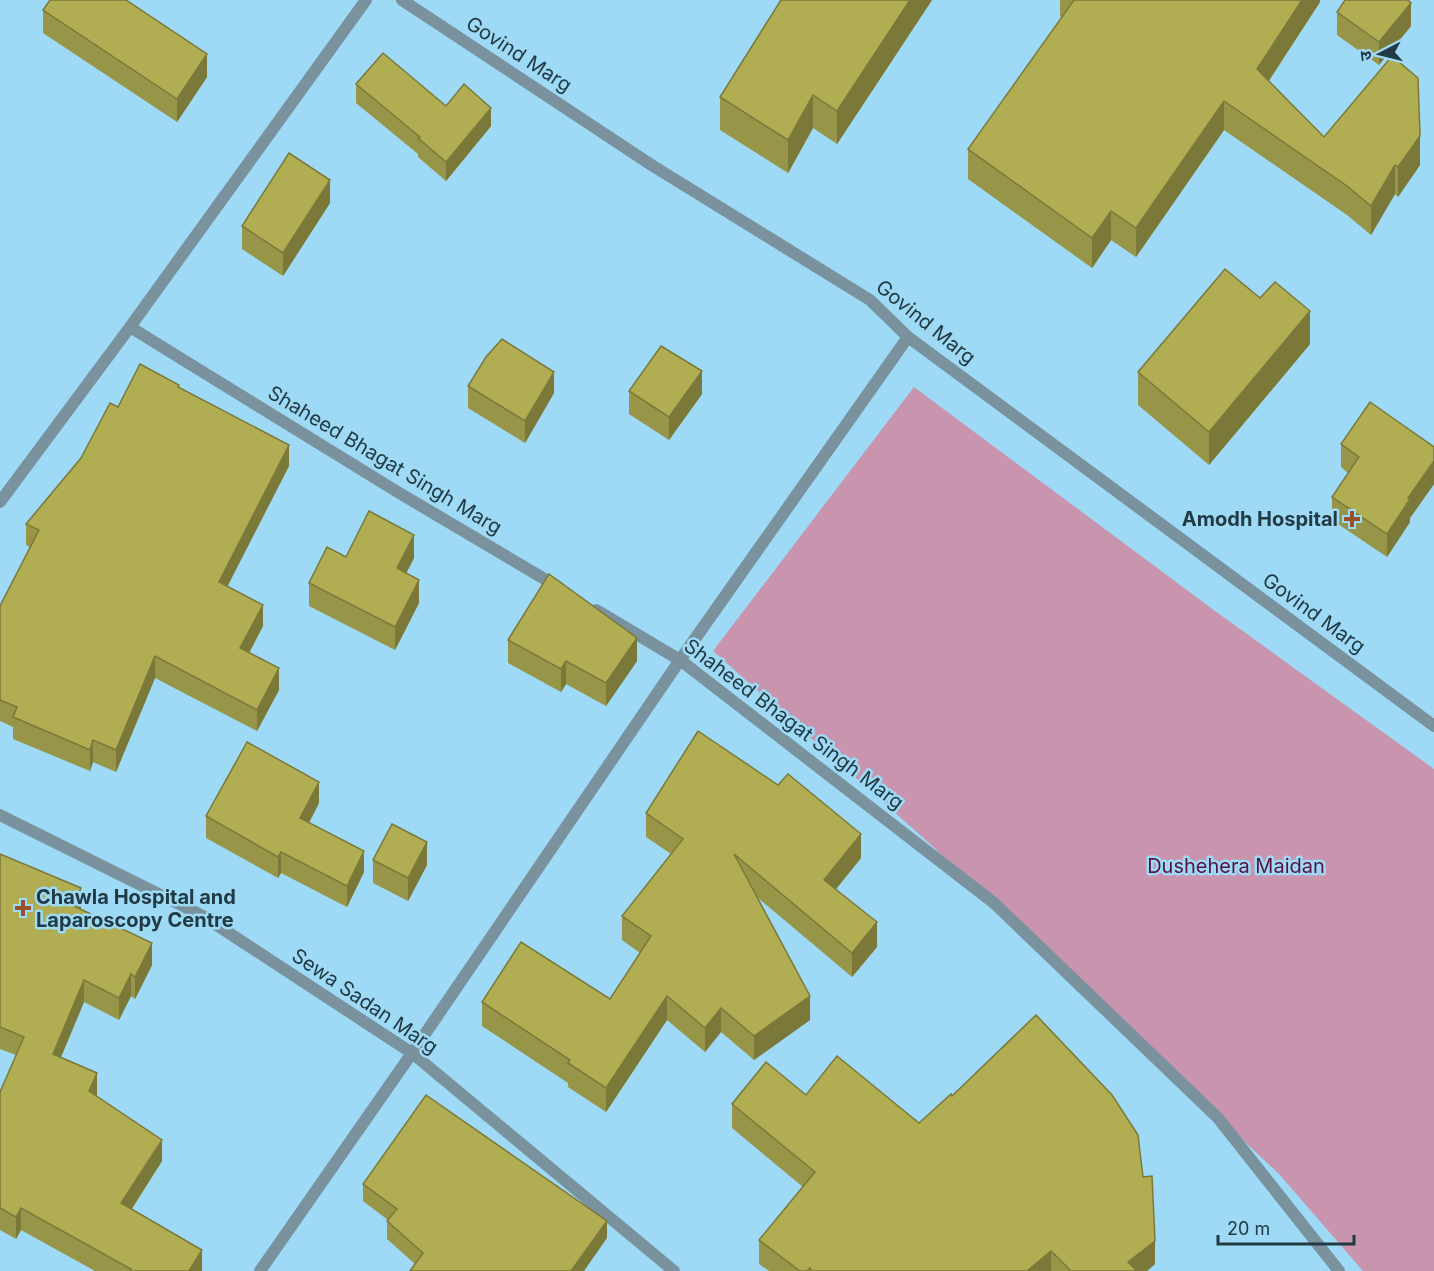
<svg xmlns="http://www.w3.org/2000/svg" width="1434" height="1271" font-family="Inter,'Noto Sans Devanagari',sans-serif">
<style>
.green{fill:#c894ae}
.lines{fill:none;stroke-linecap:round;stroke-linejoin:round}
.minor{stroke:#7a929e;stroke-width:12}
.tertiary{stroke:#7a929e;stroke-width:12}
.wall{fill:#979547}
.shaded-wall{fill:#7b7939}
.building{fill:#b0ad52;stroke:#7b7939;stroke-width:1.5}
.poi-dot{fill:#98522b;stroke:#9edaf5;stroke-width:2}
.labels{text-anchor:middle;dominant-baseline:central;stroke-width:5;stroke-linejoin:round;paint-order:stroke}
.street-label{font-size:20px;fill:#213a44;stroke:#9edaf5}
.poi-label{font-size:20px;font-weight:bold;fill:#213a44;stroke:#9edaf5;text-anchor:end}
.park-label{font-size:20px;fill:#5a113e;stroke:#9edaf5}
</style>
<rect width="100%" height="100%" fill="#9edaf5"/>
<path class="green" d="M914,387L1215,611L1434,769V1271H1363L1279,1174L929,843L713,651Z"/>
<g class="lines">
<g class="minor">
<path d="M130,327L396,491L558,587"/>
<path d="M0,502L130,327L366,0"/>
<path d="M596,610L680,660L994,903L1218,1118L1339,1271"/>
<path d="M0,815L203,916L412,1053L674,1271"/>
<path d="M260,1271L412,1053L680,660L908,337"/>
</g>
<path class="tertiary" d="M402,0L653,166L870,300L908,337L1434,726"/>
</g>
<g class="wall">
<path d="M932,0L837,144L813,128L788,173L720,130V97Z"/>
<path d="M1060,0H1320V2L1269,81L1324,137L1420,165L1398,197L1395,194L1371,235L1347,215L1224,130L1136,257L1111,240L1092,268L968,179V149L1062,18L1060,16Z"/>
<path d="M43,10L207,77L177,122L43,33Z"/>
<path d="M1337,12L1411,26L1379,65L1337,35Z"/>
<path d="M356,84L446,106L491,126L446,181L418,157V154L356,103Z"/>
<path d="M330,203L283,276L242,249V226Z"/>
<path d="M1260,298L1310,344L1209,465L1138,405V372Z"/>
<path d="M468,386L554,393L525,443L468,408Z"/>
<path d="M179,387L289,466L227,586L263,626L249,653L279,690L257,731L155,678L116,772L93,762L90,771L13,739V727L0,721V606L30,547L26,545V524L81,458L118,407Z"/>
<path d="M629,391L702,394L669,440L629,414Z"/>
<path d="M1341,444L1434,447V484L1410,518V522L1387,557L1332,520V497L1348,473L1341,467Z"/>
<path d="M346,557L414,558L406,573L419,603L395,650L309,606V583Z"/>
<path d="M508,640L637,661L606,706L566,684L561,692L508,663Z"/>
<path d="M319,803L309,823L364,872L347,907L281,873L278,878L206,838V816Z"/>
<path d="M646,813L861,858L836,889L877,947L852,977L758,898L810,1020L754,1060L721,1032L705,1052L667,1020L606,1112L568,1087V1083L482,1026V1002L610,999L640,953L622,940V916L671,854L646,837Z"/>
<path d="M0,854L81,909L152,965L135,999L131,996L119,1020L84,1002L61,1057L97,1095V1096L162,1161L132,1209L202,1271H95L21,1230L16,1239L0,1230V1092L16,1055L0,1049Z"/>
<path d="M373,860L427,865L408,901L373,883Z"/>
<path d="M806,1095L919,1123L1155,1264L1147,1271H769L759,1264V1240L803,1187L732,1128V1104Z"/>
<path d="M363,1184L607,1238L415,1264L387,1239V1221L388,1220L363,1201Z"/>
</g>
<g class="shaded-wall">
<path d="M910,0H932L837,144V111Z"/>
<path d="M1302,0H1320V2L1257,98V69Z"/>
<path d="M1411,3V26L1379,65V42Z"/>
<path d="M207,54V77L177,122V99Z"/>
<path d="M813,95V128L788,173V140Z"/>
<path d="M1224,101V130L1136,257V228Z"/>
<path d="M491,108V126L446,181V162Z"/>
<path d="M1420,136V165L1398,197V167Z"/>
<path d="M1395,165V194L1371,235V206Z"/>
<path d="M330,180V203L283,276V253Z"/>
<path d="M1111,211V240L1092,268V238Z"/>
<path d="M1310,311V344L1209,465V432Z"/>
<path d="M702,371V394L669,440V417Z"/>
<path d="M554,372V393L525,443V421Z"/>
<path d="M289,445V466L219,603V582Z"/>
<path d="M1434,461V484L1410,518V522L1387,557V534L1408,498Z"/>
<path d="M414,535V558L397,591V568Z"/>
<path d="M419,580V603L395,650V627Z"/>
<path d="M263,605V626L240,670V648Z"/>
<path d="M637,638V661L606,706V683Z"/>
<path d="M155,656V678L116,772V750Z"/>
<path d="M566,661V684L561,692V669Z"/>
<path d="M279,668V690L257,731V710Z"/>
<path d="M93,740V762L90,771V750Z"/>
<path d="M319,782V803L300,839V818Z"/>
<path d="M861,834V858L824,904V880Z"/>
<path d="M427,842V865L408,901V878Z"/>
<path d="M364,851V872L347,907V886Z"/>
<path d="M281,852V873L278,878V857Z"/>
<path d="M81,888V910L74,906Z"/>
<path d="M877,922V947L852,977V953Z"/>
<path d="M152,943V965L135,999V977Z"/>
<path d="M131,974V996L119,1020V998Z"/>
<path d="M84,980V1002L53,1076V1054Z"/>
<path d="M667,996V1020L606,1112V1088Z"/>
<path d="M810,996V1020L754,1060V1036Z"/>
<path d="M721,1008V1032L705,1052V1028Z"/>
<path d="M97,1073V1095L89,1113V1091Z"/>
<path d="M162,1140V1161L121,1225V1203Z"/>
<path d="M21,1208V1230L16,1239V1217Z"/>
<path d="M607,1221V1238L584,1271H571Z"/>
<path d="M1155,1241V1264L1147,1271H1128V1262Z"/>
<path d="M202,1250V1271H189Z"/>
<path d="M1051,1251V1271H1027Z"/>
</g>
<g class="building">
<path d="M50,0H126L207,54L177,99L43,10Z"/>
<path d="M781,0H910L837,111L813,95L788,140L720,97Z"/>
<path d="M1074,0H1302L1257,69L1324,137L1392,56L1418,78L1420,136L1398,167L1395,165L1371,206L1347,186L1224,101L1136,228L1111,211L1092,238L968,149Z"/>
<path d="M1345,0H1408L1411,3L1379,42L1337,12Z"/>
<path d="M383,53L446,106L464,84L491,108L446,162L418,138L420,137L356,84Z"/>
<path d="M289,153L330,180L283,253L242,226Z"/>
<path d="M1225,269L1260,298L1275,282L1310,311L1209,432L1138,372Z"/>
<path d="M502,339L554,372L525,421L468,386L486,357Z"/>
<path d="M661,346L702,371L669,417L629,391Z"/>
<path d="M140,364L179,385L178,387L289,445L219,582L263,605L240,648L279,668L257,710L155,656L116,750L93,740L90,750L13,717L17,707L0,700V606L39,530L26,524L81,458L110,403L118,407Z"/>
<path d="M1370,402L1434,447V461L1408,498L1410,499L1387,534L1332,497L1359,457L1341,444Z"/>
<path d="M369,511L414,535L397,568L419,580L395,627L309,583L327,547L346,557Z"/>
<path d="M549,574L637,638L606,683L566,661L561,669L508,640Z"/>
<path d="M698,731L778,785L788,774L861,834L824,880L877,922L852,953L734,854L810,996L754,1036L721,1008L705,1028L667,996L606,1088L568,1063L570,1060L482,1002L521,942L610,999L651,936L622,916L683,839L646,813Z"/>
<path d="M247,742L319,782L300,818L364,851L347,886L281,852L278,857L206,816Z"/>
<path d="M392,824L427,842L408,878L373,860Z"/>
<path d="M0,854L81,888L74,906L152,943L135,977L131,974L119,998L84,980L53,1054L97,1073L89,1091L162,1140L121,1203L202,1250L189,1271H130L131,1269L21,1208L16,1217L0,1208V1092L24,1037L0,1027Z"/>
<path d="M1036,1015L1112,1095L1138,1135L1143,1177L1152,1176L1155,1241L1128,1262L1137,1271H1071L1051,1251L1027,1271H812L810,1268L807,1271H800L759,1240L815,1172L732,1104L766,1062L806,1095L837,1056L919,1123L951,1094L952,1096Z"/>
<path d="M426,1095L607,1221L571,1271H410L423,1253L387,1221L397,1209L363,1184Z"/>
</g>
<g class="poi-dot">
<path d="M1349 510h6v6h6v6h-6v6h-6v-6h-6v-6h6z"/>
<path d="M20 899h6v6h6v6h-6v6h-6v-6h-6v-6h6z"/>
</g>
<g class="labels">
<g class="street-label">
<text transform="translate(519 54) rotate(33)">Govind Marg</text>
<text transform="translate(926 322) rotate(39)">Govind Marg</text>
<text transform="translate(385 460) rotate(31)">Shaheed Bhagat Singh Marg</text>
<text transform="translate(1314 613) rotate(36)">Govind Marg</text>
<text transform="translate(794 724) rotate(37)">Shaheed Bhagat Singh Marg</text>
<text transform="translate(365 1001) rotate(34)">Sewa Sadan Marg</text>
</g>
<g class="poi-label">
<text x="1338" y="519">Amodh Hospital</text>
<text x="36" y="897" text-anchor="start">Chawla Hospital and<tspan x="36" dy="23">Laparoscopy Centre</tspan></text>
</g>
<g class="park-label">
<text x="1236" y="866">Dushehera Maidan</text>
</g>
</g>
<g transform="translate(1380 54) rotate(263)" stroke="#9edaf5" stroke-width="4.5" paint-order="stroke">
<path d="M0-4.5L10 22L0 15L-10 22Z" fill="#213a44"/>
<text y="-9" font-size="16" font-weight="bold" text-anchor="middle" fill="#213a44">उ</text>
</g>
<path d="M1218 1235v9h136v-9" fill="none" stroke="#213a44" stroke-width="3"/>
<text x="1227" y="1235" font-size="18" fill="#213a44" stroke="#9edaf5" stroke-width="4.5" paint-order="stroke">20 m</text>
</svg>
